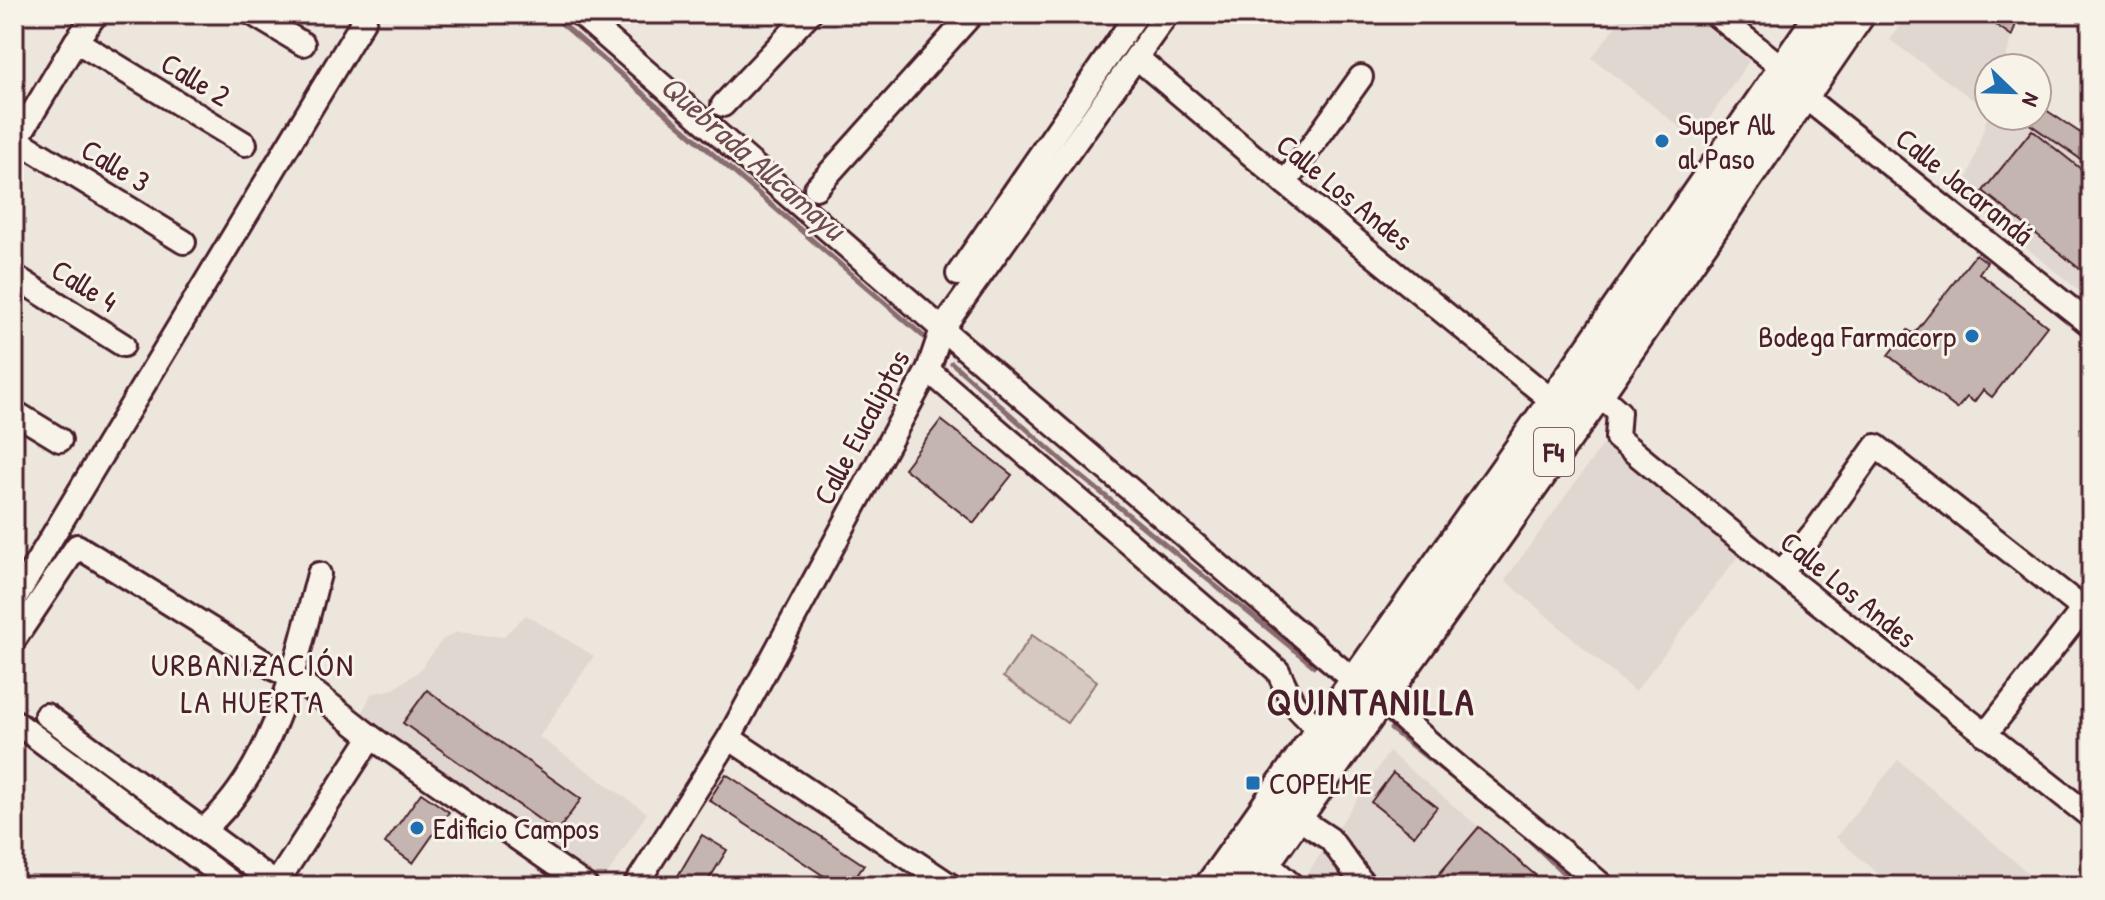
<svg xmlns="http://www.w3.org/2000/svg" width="2105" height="900" font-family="'Patrick Hand',sans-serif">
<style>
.built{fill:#e0d7d0}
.green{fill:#d5c9c2;stroke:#907476;stroke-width:2}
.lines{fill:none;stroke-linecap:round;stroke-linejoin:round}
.stream{stroke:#896c6f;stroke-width:5}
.building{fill:#c4b5b0;stroke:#4a1f2b;stroke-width:2}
.minor-casing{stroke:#4a1f2b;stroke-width:28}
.highway-casing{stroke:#4a1f2b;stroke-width:40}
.minor{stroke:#f7f3e8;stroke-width:22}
.highway{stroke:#f7f3e8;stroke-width:34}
.poi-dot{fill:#1f6fb2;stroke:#f7f3e8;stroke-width:3}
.labels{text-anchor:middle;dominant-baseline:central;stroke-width:6;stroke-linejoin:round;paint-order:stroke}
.shield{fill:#f7f3e8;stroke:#7e5f64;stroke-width:2}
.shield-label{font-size:28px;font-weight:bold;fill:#4a1f2b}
.street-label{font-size:30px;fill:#4a1f2b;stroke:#f7f3e8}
.poi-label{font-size:30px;fill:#4a1f2b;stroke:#f7f3e8;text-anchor:start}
.water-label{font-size:32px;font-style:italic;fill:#6f4c53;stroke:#f7f3e8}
.neighbourhood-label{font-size:32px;letter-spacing:2px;fill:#4a1f2b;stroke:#f7f3e8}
.district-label{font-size:38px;font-weight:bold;letter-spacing:2px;fill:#4a1f2b;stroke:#f7f3e8}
</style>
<rect width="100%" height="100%" fill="#ece6dd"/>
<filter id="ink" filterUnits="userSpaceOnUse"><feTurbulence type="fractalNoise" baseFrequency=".0125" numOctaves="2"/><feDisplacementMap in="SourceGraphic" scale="16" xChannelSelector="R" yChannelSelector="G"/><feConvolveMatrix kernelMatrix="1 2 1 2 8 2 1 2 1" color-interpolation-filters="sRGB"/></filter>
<g filter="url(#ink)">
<g class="built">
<path d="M1624,14H1692L1749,61L1695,139L1592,58Z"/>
<path d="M1907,14H1980L2012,36L2003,68H1989V111L1890,40Z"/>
<path d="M2037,104L2091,140V300L1962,196L1989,112V116H2037Z"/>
<path d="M1604,443L1738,556L1635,692L1505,580Z"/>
<path d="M526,615L594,656L539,737L647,813L606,877L594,882L361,715L371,694L394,689L419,671L442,640L457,632L503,637Z"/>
<path d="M1389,752L1479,827L1548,886H1299Z"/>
<path d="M1898,760L2043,886H1892L1836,837Z"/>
</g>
<path class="green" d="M1032,635L1097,681L1067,723L1003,677Z"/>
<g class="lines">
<g class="stream">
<path d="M551,14L923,336"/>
<path d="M952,363L1066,464L1314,666"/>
<path d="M1391,729L1521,832L1577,886"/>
</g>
</g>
<g class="building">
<path d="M1980,14H2019L2012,36Z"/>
<path d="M2037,104L2091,140V147L2082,160L2018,116H2037Z"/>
<path d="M2032,130L2091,177V278L1983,191Z"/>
<path d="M1976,254L1987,262L1979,273L2047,326L1992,397L1983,390L1974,402L1967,397L1957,409L1888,355L1908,330L1914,334Z"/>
<path d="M941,420L1012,475L974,523L904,468Z"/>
<path d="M427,690L581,799L557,832L403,723Z"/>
<path d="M1393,773L1437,807L1414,836L1371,802Z"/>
<path d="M726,774L864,865L850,886H839L709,800Z"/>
<path d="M421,793L449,812L413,863L385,843Z"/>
<path d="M1479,827L1548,886H1429Z"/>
<path d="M702,835L727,850L705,886H672Z"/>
</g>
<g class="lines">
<g class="minor-casing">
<g id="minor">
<path d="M253,14L303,44"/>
<path d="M580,14L942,329L1357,683"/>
<path d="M1715,14L1785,70"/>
<path d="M76,41L245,144"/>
<path d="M1136,57L1285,183L1555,403"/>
<path d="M1801,94L2091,325"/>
<path d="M723,105L809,14"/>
<path d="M17,140L184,242"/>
<path d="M14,144L76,41L96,14"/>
<path d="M1285,183L1361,77"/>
<path d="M816,188L972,14"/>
<path d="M958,274L1137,14"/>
<path d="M14,276L123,345"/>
<path d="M928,370L1278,671L1293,703L1320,732"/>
<path d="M1597,392L1619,412L1617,438L1781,573L2091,817"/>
<path d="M14,412L60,440"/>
<path d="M1781,573L1816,530L1876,446L2091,615"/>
<path d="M14,600L365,18"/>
<path d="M14,640L77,546L277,670L292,675L371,737L586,886"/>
<path d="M1379,696C1448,765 1530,822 1603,886"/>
<path d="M46,715L279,886"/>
<path d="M14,721L236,886"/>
<path d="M1985,735L2091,599"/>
<path d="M729,738L951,886"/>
<path d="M1295,816L1330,839L1365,886"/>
<path d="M203,830C275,768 296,662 319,574"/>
<path d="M1263,860L1293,886"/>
<path d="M276,884L371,737"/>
<path d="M635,886L729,738L928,370L942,329L1167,14"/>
</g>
</g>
<g class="highway-casing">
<g id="highway">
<path d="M1213,886L1555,403L1824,14"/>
<path d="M1245,886L1597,392L1857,14"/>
</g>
</g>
<use href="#minor" class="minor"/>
<use href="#highway" class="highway"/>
</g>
</g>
<g class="poi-dot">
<circle cx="1662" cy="141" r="8"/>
<circle cx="1972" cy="336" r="8"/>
<rect x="1245" y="775" width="16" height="16" rx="4"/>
<circle cx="417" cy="828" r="8"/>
</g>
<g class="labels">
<rect class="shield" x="1534" y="428" width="40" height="48" rx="6"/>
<g class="shield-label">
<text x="1554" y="452">F4</text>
</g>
<g class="street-label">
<text transform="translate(196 79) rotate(31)">Calle 2</text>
<text transform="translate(116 165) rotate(31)">Calle 3</text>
<text transform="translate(1965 186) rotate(39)">Calle Jacarandá</text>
<text transform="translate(1345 192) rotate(39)">Calle Los Andes</text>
<text transform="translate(85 285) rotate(32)">Calle 4</text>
<text transform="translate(861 427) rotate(-62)">Calle Eucaliptos</text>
<text transform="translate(1849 589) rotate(39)">Calle Los Andes</text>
</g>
<g class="poi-label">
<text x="1678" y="124">Super All<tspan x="1678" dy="34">al Paso</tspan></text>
<text x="1956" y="336" text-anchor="end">Bodega Farmacorp</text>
<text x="1269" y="783">COPELME</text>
<text x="433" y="828">Edificio Campos</text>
</g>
<g class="water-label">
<text transform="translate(753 157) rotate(41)">Quebrada Allcamayu</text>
</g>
<g class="neighbourhood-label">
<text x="253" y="664">URBANIZACIÓN<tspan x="253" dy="37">LA HUERTA</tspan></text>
</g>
<g class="district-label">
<text x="1371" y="701">QUINTANILLA</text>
</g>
</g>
<rect width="2105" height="900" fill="none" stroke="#f7f3e8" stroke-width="48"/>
<rect x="24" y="24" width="2057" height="852" fill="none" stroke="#4a1f2b" stroke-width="3" filter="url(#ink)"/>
<g transform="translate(2013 92) rotate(113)"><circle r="38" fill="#f7f3e8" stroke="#b29e9c" stroke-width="2"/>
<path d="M0-6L14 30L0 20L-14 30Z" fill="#1f6fb2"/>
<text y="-12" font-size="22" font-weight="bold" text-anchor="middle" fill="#4a1f2b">N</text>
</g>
</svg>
